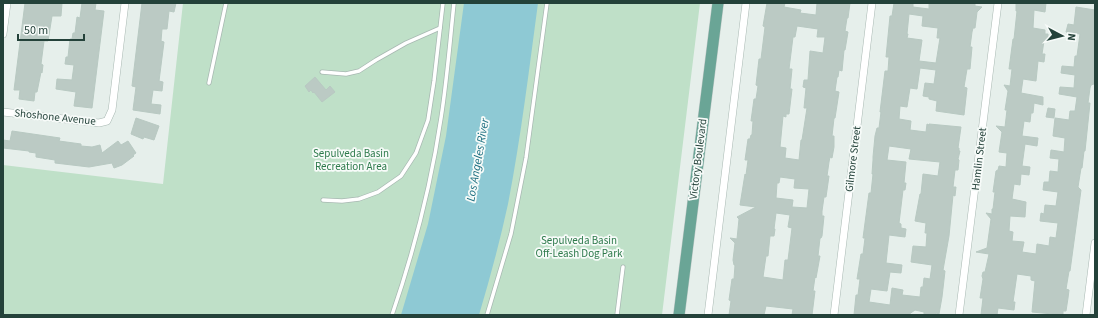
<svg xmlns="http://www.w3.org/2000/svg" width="1098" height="318" font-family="'Source Sans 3',sans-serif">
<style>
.green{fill:#bfe0c8}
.water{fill:#8ec9d4}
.building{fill:#bbcac4;stroke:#b8c9c2;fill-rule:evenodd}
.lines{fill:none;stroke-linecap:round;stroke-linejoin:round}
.lane-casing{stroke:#a8b8b2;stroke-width:5}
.street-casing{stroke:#a8b8b2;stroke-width:8}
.primary-casing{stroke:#c2cac8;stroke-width:12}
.lane{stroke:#fff;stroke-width:3.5}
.street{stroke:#fff;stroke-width:7}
.primary{stroke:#6aa596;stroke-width:11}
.labels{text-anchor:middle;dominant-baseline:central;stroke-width:3.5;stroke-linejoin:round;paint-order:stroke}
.street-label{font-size:11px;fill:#24423a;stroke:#f7fbf9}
.park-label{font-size:11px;fill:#2d7a4b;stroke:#f7fbf9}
.water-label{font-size:12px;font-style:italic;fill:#1c6f80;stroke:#f7fbf9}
</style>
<rect width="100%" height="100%" fill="#e6efeb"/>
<path class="green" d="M183,3H700L662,315H3V165L163,184Z"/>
<path class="water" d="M464,3H538C529,70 521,137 508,204C500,241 490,278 479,315H401L428,224L446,136Z"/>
<g class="building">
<path d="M25,3H62L61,16H52L48,41H44L41,64L43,65L42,73L41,72L37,92H35L34,101L19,99L20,90H14Z"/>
<path d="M82,3H96L95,10L104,11L92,108L74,106L76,92L56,89L57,79L72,80L74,65L65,64L66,57H68L70,39H72L73,33H75L77,17L80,18Z"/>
<path d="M142,3H176L174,12L169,11L167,29H162L161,41L164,42L159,81L163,82L162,91L153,90L151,104L161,105L160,114L133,110L136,87L132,86Z"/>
<path d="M767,3H785L784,7L801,10L800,13L816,15L817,3H850L848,18H847L845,31L848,32L845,50H844L842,71L839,70L838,77H837L835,91L839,92L835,118H834L832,136H834V147L832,158L830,157L829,162L827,176H829L826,197H824L822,211V216H824L822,236L821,238H820L818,256H820L816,278L815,277L813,291H815L812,315H792L793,309L766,306L764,315H729L731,301L729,300L732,279H734L735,265H734L733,260L735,243L730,238L737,239L739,219L737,217L756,207L740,205L745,174L746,175L748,160H745L748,139H750L751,135H752L753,121H751L754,99H756L758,86L756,85L759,59H761L765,27L763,26ZM797,26L818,29L817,37H825L823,53L810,51L808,80H804L803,87L806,88L804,108H807L802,140H801L799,160L785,158L786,148L780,147L783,116L786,117V114H789L792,89H790L792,69H789L793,37H795ZM780,177L795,179L794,188L809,189L807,208L792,207L793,200L776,198L777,183H779ZM776,213L790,215L788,227L792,228L788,260H785L783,280L763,277L766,256H768L770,236H774L775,229H774Z"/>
<path d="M894,3H913V7L929,9V3H975V6L982,7L977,12L975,28H973L972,32L970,47H972L970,69H967L964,87L967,88L964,115L936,111L937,101L929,99V97L923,96L925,83L934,84L936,70L920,68L917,89L910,88L907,107L900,106L899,119L911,121L910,130L926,132L927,124L929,125V124L961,127L958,148H959V151H960L958,159L959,160L958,170H955L953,187H956L955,196L953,195L949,236L943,270L945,271L942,297L939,314L936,313V315H924V312L915,310L908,315H854L856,295H858L860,279H857L861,254H863L865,238H863L869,193H871L873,174H872L873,160V157L875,136L877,128H879L881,112H880L885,71H888L889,57H886L890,16H892ZM909,14L923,16L922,26L938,28L937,38H940L936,63L919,61L922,40L907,38L908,34H907ZM889,146L911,149L909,159L940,162L938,176L923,174L921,194H920L915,221L926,223L925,233H927L926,247L913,246L911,262L932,265L930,279L924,278L923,287H921L920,297L902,295L903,290L892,288L890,305L869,302L871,289L887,291L890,272L901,273L902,265L886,263L889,235L905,237L906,229L901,228V224L899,223L903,190H905L906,183H904L906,162L887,160Z"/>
<path d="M1016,3H1046L1045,12L1034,10L1033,28L1045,30V34H1048V41H1044L1042,54H1045L1044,62L1038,61L1036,81L1023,79L1021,93L1043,97V105L1034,103L1033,113H1031L1030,122L1024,121L1022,136L1038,138L1037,146L1025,144L1022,166L1030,167L1029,175L1021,174L1020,185L1014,184L1012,199L1026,202L1025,217L1010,216L1009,231L1013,232L1012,241L1024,242L1022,252L1036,254L1037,244L1049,246L1050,237L1056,238L1058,223L1040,221L1041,213L1044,214L1045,205L1056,206L1058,192L1043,190L1044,182H1049L1050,171L1058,172L1059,159L1050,158L1051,150L1064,152L1065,138L1053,136L1055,118L1069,120L1070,111H1075L1077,97L1059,94L1060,87L1074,88L1075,75L1061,73L1062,66L1074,67L1075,56H1077L1080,34L1066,32L1068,24L1074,25L1076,7L1095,10V73L1094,84L1091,85L1090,88L1088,103H1090L1085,151H1084L1082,168H1081L1078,187L1081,190L1070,271H1069L1066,289L1069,290L1068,298L1066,311H1063V315L1032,312L1035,281L1031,280V276L1017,274L1013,302H1015L1014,310L998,308L997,315H981L983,298H980L983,279L982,276L983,272H985L989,254L976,252L987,248L991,219L986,213L992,214V209H993L995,192H993L996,171L998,170L999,166L1006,167L1007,153L999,152L1002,132L996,126L1005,127L1007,110H1005L1008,91L1004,85L1010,86L1012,69H1009L1013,39H1014L1017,11H1016Z"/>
<path d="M315,77L326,90L330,86L335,92L322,102L314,92L313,93L311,90L309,92L305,86Z"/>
<path d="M1048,108L1055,109L1054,118L1046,117Z"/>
<path d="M136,118L159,126L154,140L144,137L143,139L131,134Z"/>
<path d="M12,131L60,138L59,141L81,144V146L92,147L100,145L102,153L118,141L121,145L128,141L136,153L133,155L134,156L122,165L114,168L112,163L89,167L55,163V160L36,157V153L29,152V151L3,148V140L10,141Z"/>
</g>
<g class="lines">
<g class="lane-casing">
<g id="lane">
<path d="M322,72L346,74L359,71L376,60L406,43L440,28"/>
<path d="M209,83L226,3"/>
<path d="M323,200L342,201L359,199L378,192L401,176L416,153L428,120L434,81L443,3"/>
<path d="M392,315C414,251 431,185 441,118C447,80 450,41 454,3"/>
<path d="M487,315L511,234L526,158L547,3"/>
<path d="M617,315L623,267"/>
</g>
</g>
<g class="street-casing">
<g id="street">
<path d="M3,34L7,3"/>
<path d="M3,112L99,123L107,121L112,110L125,3"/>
<path d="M708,315L746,3"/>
<path d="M834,315L872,3"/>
<path d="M959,315L998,3"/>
<path d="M1086,315L1095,243"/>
</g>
</g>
<g class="primary-casing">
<path id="primary" d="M679,315L718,3"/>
</g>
<use href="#lane" class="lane"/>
<use href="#street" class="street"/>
<use href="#primary" class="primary"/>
</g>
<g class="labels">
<g class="street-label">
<text transform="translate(55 117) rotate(6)">Shoshone Avenue</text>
<text transform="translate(698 159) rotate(-83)">Victory Boulevard</text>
<text transform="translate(853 159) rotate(-83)">Gilmore Street</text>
<text transform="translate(979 159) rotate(-83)">Hamlin Street</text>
</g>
<g class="park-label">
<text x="351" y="153">Sepulveda Basin<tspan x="351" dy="13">Recreation Area</tspan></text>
<text x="579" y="240">Sepulveda Basin<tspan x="579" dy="13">Off-Leash Dog Park</tspan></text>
</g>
<g class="water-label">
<text transform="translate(478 160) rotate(-80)">Los Angeles River</text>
</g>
</g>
<rect width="1098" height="318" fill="none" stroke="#24423a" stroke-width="8"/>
<g transform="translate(1062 36) rotate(97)" stroke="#f7fbf9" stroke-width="3" paint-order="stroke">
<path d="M0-3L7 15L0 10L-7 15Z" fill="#24423a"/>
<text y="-6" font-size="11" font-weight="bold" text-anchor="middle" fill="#24423a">N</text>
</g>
<path d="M18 34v6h66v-6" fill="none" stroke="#24423a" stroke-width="2"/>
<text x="24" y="34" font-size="12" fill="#24423a" stroke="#f7fbf9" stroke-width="3" paint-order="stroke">50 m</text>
</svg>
